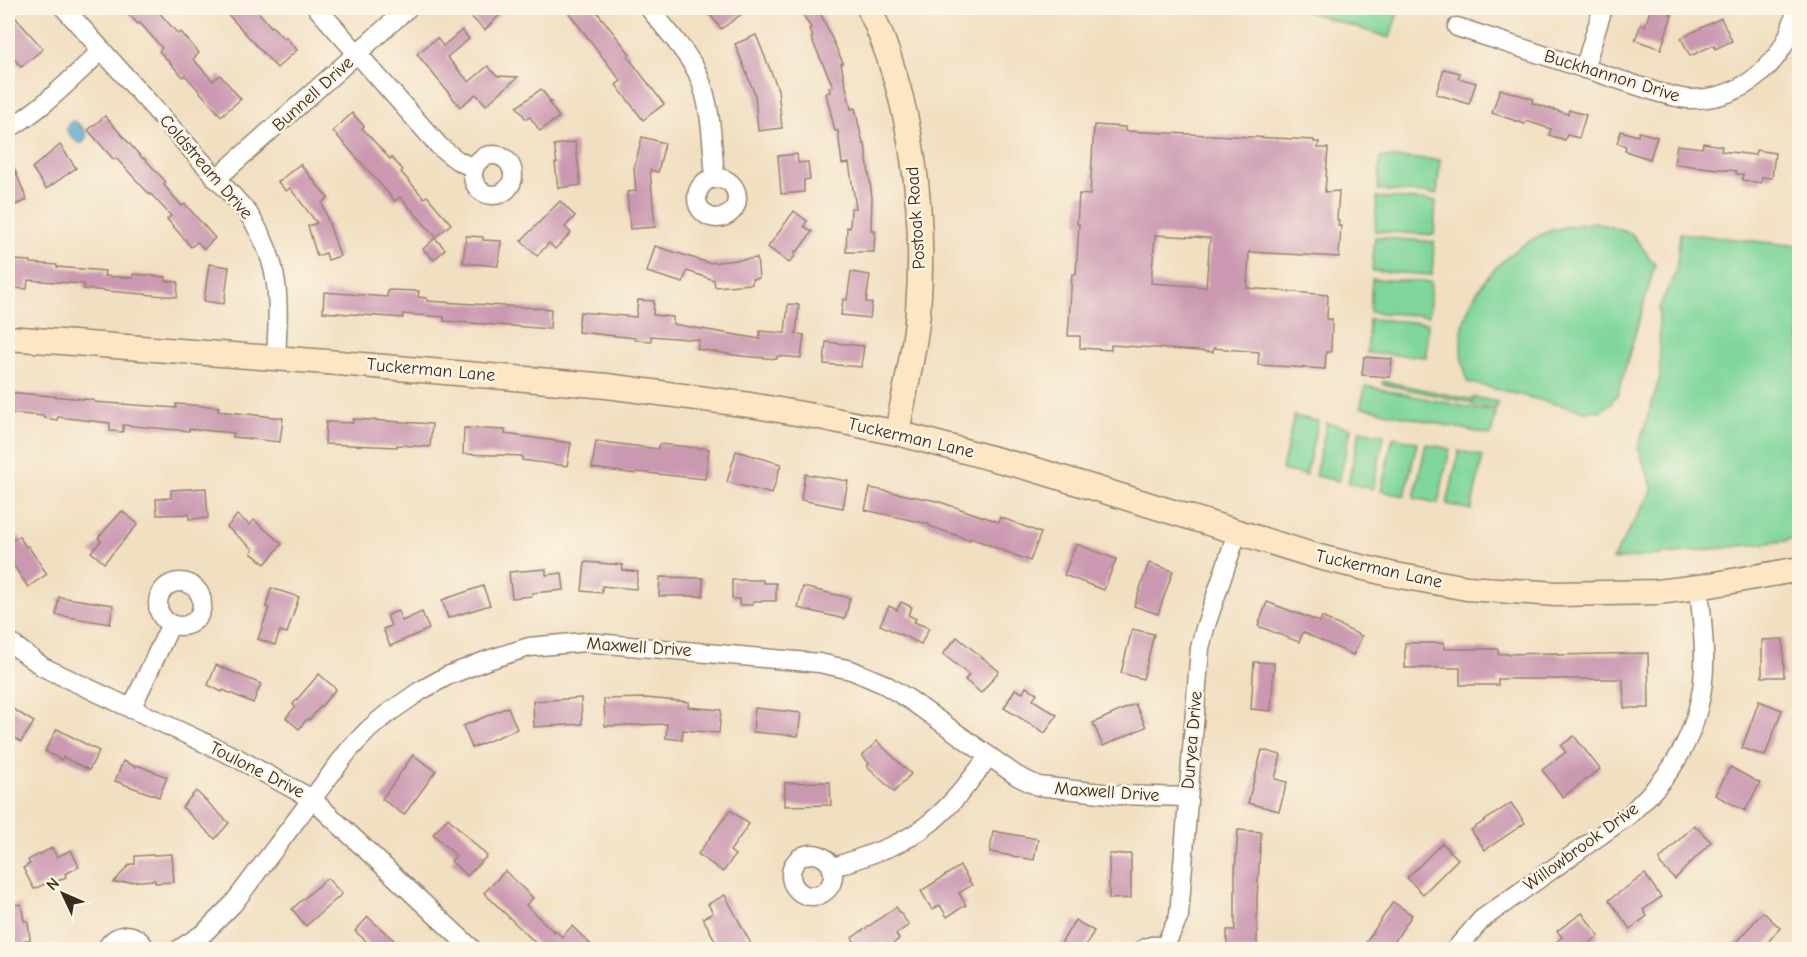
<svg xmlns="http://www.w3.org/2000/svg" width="1807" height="957" font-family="'Comic Neue',sans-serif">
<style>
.green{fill:#7fd69b;stroke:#5d805c;stroke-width:1.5}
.water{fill:#53a7cf;stroke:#476876;stroke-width:1.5}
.building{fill:#ca98b1;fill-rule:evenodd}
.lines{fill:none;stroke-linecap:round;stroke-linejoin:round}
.street-casing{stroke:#968470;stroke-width:21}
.secondary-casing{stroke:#968470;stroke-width:27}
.street{stroke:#fff;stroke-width:18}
.secondary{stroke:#fce6c4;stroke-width:24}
.labels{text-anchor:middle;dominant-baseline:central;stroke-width:5;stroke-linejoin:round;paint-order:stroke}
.street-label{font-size:18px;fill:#3b2a1e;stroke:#fcf5e5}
</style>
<rect width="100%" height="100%" fill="#fcf5e5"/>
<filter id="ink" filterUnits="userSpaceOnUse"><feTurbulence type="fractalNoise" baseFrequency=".0167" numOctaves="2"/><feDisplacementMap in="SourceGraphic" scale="12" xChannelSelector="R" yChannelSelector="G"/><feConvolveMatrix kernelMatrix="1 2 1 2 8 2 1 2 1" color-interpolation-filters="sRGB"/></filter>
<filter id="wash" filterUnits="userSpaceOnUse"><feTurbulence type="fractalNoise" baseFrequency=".008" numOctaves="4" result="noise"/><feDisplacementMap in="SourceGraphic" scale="24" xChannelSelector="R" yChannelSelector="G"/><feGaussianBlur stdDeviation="1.35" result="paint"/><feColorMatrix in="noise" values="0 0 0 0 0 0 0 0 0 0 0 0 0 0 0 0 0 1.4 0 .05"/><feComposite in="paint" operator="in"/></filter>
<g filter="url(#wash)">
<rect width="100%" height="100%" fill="#f1dfc1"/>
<g class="green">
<path d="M1295,8H1399L1390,38Z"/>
<path d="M1380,157L1440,160L1437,194L1378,190Z"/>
<path d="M1377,197L1436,201L1434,235L1375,231Z"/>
<path d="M1595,222L1632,234L1655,265L1617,397H1614L1611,404L1600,411L1593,410L1588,412L1467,382C1465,370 1461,357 1461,345C1461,295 1505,249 1550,231C1563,226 1581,225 1595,222Z"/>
<path d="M1680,233L1799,246V538L1785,541L1612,560L1653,489L1638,448L1660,377L1659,308L1676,271Z"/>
<path d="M1375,237L1434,242L1432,275L1372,271Z"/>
<path d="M1372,279L1431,282L1429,316L1370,312Z"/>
<path d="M1369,319L1428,323L1426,357L1367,353Z"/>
<path d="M1383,381L1473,400L1474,397L1498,402L1496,410L1472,405V403L1382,384Z"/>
<path d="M1365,386L1496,413L1491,435L1361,407Z"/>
<path d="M1294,416L1318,421L1306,475L1282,470Z"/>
<path d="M1327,423L1351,428L1339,481L1315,476Z"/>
<path d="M1360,430L1384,435L1373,489L1348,483Z"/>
<path d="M1393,437L1417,442L1405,496L1381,491Z"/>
<path d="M1426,444L1450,449L1438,503L1414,498Z"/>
<path d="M1459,451L1483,456L1471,510L1447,504Z"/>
</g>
<path class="water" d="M73,121C78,123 85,129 87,135L83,143H78L67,131L68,124Z"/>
<g id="blocks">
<g class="building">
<path d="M123,8H155L178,34L181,32L199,53L193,59L213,81L220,75L241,99L221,116L185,75L183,77L159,51L162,48L140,23L138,24Z"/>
<path d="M222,8H255L271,27L272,26L284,39L286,37L297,50L277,68Z"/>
<path d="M462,8H506L485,30Z"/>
<path d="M565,8H594L630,54L628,57L664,104L643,120L616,85L621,81Z"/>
<path d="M705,8H750L721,29Z"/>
<path d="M799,8H818L843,63L841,64L851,109L855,108L863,144H865L872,198L871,230H875L874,252H846L847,227L850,228L851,208H856L849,163L842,164L838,131H835L826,93L830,92L829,87L833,86L811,38L813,37L809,29L811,28Z"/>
<path d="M1651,8H1672L1670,14L1672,15L1661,49L1635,40L1641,24L1645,26Z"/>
<path d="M8,9L43,49L21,67L8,51Z"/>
<path d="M1721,18L1732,41L1715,49L1714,45L1690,56L1681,38Z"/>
<path d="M462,30L469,39L447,57L469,82L488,66L497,76L518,77L486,105L476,94L460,107L417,54L437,38L443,46Z"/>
<path d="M756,35L778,89L782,128L758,131L755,95L735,44Z"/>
<path d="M1444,69L1460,73L1458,78L1476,83L1469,104L1436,94Z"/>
<path d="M541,89L551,102L549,103L559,117L540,131L530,117L526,119L517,107Z"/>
<path d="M1500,89L1533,99L1532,103L1568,114L1569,110L1586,115L1579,138L1567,135L1565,140L1549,135L1551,129L1526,121L1525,124L1492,113Z"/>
<path d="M352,113L364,126L362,128L390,159L391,157L403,170L401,172L424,198L427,196L451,224L436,237L400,197L395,201L333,131Z"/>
<path d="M105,116L143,159L144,158L166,182L163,184L182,206L185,204L215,238L204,249L197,242L191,247L167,219L171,216L151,194L150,195L116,158L114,160L88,130Z"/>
<path d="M1094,125L1125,127V131L1314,140V142H1319L1318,148H1328L1325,192L1339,191L1337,220H1339L1338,226H1341L1339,257L1249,252L1247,288L1328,295L1327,319H1332L1331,352H1326L1325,369L1258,365L1259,352L1213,348V352L1111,345V350L1080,348V336H1068L1072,274H1076L1079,224H1077L1079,194L1090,195ZM1155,235L1210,238L1206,287L1151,283Z"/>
<path d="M1621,131L1638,136L1639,132L1657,137L1650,159L1625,151L1626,146L1617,143Z"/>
<path d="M642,137L665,143L658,172L650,170L655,227L630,229L627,192L636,191L634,169Z"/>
<path d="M575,142L581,185L558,188L555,163H557L554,145Z"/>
<path d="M1703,143L1722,146L1721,151L1755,155L1756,150L1775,153L1772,178L1762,177L1761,183L1742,180L1743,174H1736V171L1674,164L1677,145L1702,148Z"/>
<path d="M60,145L76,168L46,189L32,168Z"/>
<path d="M8,153L27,200L8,208Z"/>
<path d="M797,154L798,163L808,162L810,179L804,180V192L781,194L778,156Z"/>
<path d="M300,164L328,198L322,203L340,256L328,260L326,253L317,256L308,226L317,223L290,188L286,191L278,182Z"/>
<path d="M560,201L575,216L565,227L571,233L555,249L549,243L537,256L521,241Z"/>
<path d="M794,211L807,221L804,226L812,232L798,251H795V256L789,263L768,247Z"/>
<path d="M466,236L483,237V240L501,241L498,266L463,263Z"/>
<path d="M435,238L445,249L434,260L423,249Z"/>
<path d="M655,246L709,263L757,258L759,278L752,279V284L715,287L714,280L687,271L683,283L647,272Z"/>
<path d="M14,260L31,261V263L57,265V267L105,271L104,276L133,278V274L166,277V281L178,282L177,297L84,289V284L28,280L27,289L12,288Z"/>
<path d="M209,264L229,267L224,304L204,301Z"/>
<path d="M851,272L870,275L866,302L872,303L870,318L841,315L843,299L847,300Z"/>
<path d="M388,290L419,291L418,297L427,298V301L551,309L550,329L444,321V317L403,314V318L323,312L324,292L387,297Z"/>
<path d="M638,300L654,301L653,315L673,317V324L760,339V331L785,333L788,304L799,305L796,334L804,335L801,358L777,356V359L741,356L697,349L699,340L651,336V341L635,340V338L578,332L580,312L636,317Z"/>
<path d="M826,342L864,346L861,367L824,364Z"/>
<path d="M1364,357L1392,359L1390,377L1362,375Z"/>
<path d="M8,392L94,400V402L176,408V404L219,407L218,411L283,418L280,442L233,437L234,433L189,429V431L123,425V432L110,431V423L58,417L57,420L44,418V416L8,413Z"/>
<path d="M353,419L432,424L430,447L397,445V447L325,444L326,422L353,423Z"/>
<path d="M464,428L505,430V434L571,443L567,466L522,460V456L463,454Z"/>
<path d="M596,441L658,449L659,444L709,449L705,479L637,472L636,474L592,468Z"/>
<path d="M736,451L781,464L772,494L727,482Z"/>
<path d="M805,474L848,481L843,508L801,500Z"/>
<path d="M206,488L208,518L189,519V514L157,515L156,499L171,498V490Z"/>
<path d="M870,488L937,501L999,522L1000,517L1041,533L1030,561L971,538L970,540L929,526V524L865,510Z"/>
<path d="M122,511L138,524L104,563L91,552L101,541L98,538Z"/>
<path d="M237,515L250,525L254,520L282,544L265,564L251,553L253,549L227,527Z"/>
<path d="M19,536L26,547L28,546L47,574L28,587L8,557V544Z"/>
<path d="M1076,544L1116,559L1104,590L1064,575Z"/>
<path d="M585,562L623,565L622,570L638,572L636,589L602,586V593L582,591Z"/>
<path d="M1149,563L1173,571L1158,614L1134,606Z"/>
<path d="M546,569V575L562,573L564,590L532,593V596L512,598L509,572Z"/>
<path d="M660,577L703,578V596H659Z"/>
<path d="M732,580H763V583H776V601H753V605H739V599H732Z"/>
<path d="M483,586L490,605L448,618L442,600Z"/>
<path d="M803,587L850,598L845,619L798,608Z"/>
<path d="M271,588L299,597L287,633L280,631L275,645L258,639L269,608L266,607Z"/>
<path d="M59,597L113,605L110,624L56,615Z"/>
<path d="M901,602L912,607L908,615L916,619L914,622L929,628L921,644L880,625L889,606L897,610Z"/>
<path d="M1267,602L1320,622L1322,617L1362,636L1353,655L1303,632L1299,642L1258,626Z"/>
<path d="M398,611L402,621L422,612L429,629L390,646L383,629L391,626L387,615Z"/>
<path d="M1132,629L1154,634L1143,679L1121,673Z"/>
<path d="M957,637L999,671L981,693L965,680L969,675L943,654Z"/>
<path d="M1783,639L1784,677H1762V640Z"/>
<path d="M1405,643H1444V649H1498V654L1557,653V655L1648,653L1649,708H1624L1623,679H1498V685H1460V668H1405Z"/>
<path d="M1254,662L1274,663L1271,711L1251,709Z"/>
<path d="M216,665L261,684L253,703L223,690L222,692L208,685Z"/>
<path d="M319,674L336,689L309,720L307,719L299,729L286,718L295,707L293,704Z"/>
<path d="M1026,687L1037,693L1033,700L1057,715L1045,733L1004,708L1015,689L1023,693Z"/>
<path d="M581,698L582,724L534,727L533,701Z"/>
<path d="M646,698L689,702L688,707L721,710L719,733L683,730L682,740L666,738L667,724L605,726L604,699Z"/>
<path d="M1759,701L1782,710L1765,756L1742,748Z"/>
<path d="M1135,704L1146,727L1103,746L1093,723Z"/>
<path d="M8,706L34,722L21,742L8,733Z"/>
<path d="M508,707L517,729L472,748L463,726Z"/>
<path d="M755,708L801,713L798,736L753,732Z"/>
<path d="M57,729L99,751L89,770L63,757L61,760L45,751Z"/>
<path d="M1574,736L1600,769L1563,797L1542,770L1566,752L1561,746Z"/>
<path d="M877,741L911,774L894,792L867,766L869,763L862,756Z"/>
<path d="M1262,750L1281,755L1275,779L1287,782L1279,811L1248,803Z"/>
<path d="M413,755L436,771L404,815L382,799Z"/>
<path d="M123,761L136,767L137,765L167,777L159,797L115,781Z"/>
<path d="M1730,767L1760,783L1745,811L1715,795Z"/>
<path d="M830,782L831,805L785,806V783Z"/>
<path d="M196,791L229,823L215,839L182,807Z"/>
<path d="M1511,803L1525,823L1485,850L1471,830Z"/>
<path d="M730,810L749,824L730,851L735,855L723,872L698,854Z"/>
<path d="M448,818L487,856L467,876L451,861L456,856L433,834Z"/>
<path d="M1694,825L1711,842L1675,879L1660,864V859Z"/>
<path d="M1238,830L1261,832L1257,897V950L1227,949V930H1235V871Z"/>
<path d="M993,831L1038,839L1034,860L990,852Z"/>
<path d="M1442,843L1458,859L1423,894L1407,878Z"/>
<path d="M52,848L57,857L71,850L79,867L65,874L66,877L50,885L49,882L34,889L23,868L30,864L28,860Z"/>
<path d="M172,854L174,882L155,883V880L113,883L130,864H135V856Z"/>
<path d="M1109,854H1131V898L1109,899Z"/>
<path d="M960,866L972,885L959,893L966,905L947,917L940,905L932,910L921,891Z"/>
<path d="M505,871L533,898L526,905L554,932L555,930L562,937L572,926L596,950H543L484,893Z"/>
<path d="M1645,874L1661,897L1643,910L1647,916L1630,929L1609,900Z"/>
<path d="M327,878L342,894L306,926L292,909Z"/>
<path d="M725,895L751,944L740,950H720L703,918L713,913L708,904Z"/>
<path d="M1393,902L1412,915L1389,950H1373L1365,944Z"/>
<path d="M21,904L24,921H28L30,940H25L26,950H9L8,906Z"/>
<path d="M896,907L909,925L896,934L899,939L885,950H860L852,938Z"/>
<path d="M1763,912L1780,928L1761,950H1729Z"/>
<path d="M1582,913L1599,936L1580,950H1546L1562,937L1557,931Z"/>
<path d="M368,917L405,950H376L355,931Z"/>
<path d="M1075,920L1094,931L1083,950H1057Z"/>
</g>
</g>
</g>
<g filter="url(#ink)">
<use href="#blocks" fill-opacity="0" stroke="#968470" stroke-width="1.5"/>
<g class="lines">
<g class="street-casing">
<g id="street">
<path d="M64,8L248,213C282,264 279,300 276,358"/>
<path d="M317,8L440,147L457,160L473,168"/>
<path d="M649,8C664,27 688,53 698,74C712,107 712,144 715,179"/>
<path d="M1457,27L1660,93C1669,95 1678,98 1688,99C1743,101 1788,61 1796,8"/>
<path d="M1584,69L1603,8"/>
<path d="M8,129C43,109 72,78 102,50"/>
<circle cx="493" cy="175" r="20"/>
<circle cx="717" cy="198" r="20"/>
<path d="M216,179L408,8"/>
<circle cx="180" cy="604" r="22"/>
<path d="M8,641L43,667L237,758L312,799L473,950"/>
<path d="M131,709L171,624"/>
<circle cx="812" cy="875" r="21"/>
<path d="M832,868C863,856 900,847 926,826C951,807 970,781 989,756"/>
<path d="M1164,948L1179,916L1200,648L1205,628L1237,533"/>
<path d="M106,950C115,931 137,930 146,950"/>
<path d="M178,950L204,933L233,904L349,750L369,729L387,714L420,691L447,676L485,661L529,647L585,642L819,663L851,670L884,684L910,700L1017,776L1038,786L1119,795L1187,797"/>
<path d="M1142,950C1150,945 1158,944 1166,950"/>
<path d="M1455,950L1482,919L1629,815C1646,798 1665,780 1677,759C1695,730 1705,691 1704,657C1704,634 1701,611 1699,587"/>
</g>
</g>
<g class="secondary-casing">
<g id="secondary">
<path d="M869,8C912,99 926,211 918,311C915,352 904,393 897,433"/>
<path d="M8,338L327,362L607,386L750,405L825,418L897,433L1036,470L1319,557L1390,574L1467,588L1557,594L1657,592L1699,587L1800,569"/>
</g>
</g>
<use href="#street" class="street"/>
<use href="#secondary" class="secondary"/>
</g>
</g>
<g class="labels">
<g class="street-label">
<text transform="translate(1612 76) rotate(17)">Buckhannon Drive</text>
<text transform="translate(313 94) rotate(-42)">Bunnell Drive</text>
<text transform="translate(206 167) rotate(49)">Coldstream Drive</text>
<text transform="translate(916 218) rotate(-94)">Postoak Road</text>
<text transform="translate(431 370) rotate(5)">Tuckerman Lane</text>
<text transform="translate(911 438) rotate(13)">Tuckerman Lane</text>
<text transform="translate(1379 569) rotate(12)">Tuckerman Lane</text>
<text transform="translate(639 647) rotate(4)">Maxwell Drive</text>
<text transform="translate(1192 740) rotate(-85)">Duryea Drive</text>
<text transform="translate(257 770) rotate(27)">Toulone Drive</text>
<text transform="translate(1107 792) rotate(4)">Maxwell Drive</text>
<text transform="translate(1581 847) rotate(-36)">Willowbrook Drive</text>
</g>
</g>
<rect width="1807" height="957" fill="none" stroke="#fcf5e5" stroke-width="30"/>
<g transform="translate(63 894) rotate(314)" stroke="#fcf5e5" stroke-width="4.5" paint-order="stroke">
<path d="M0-4.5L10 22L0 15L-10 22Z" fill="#3b2a1e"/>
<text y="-9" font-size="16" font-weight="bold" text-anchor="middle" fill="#3b2a1e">N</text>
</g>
</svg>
